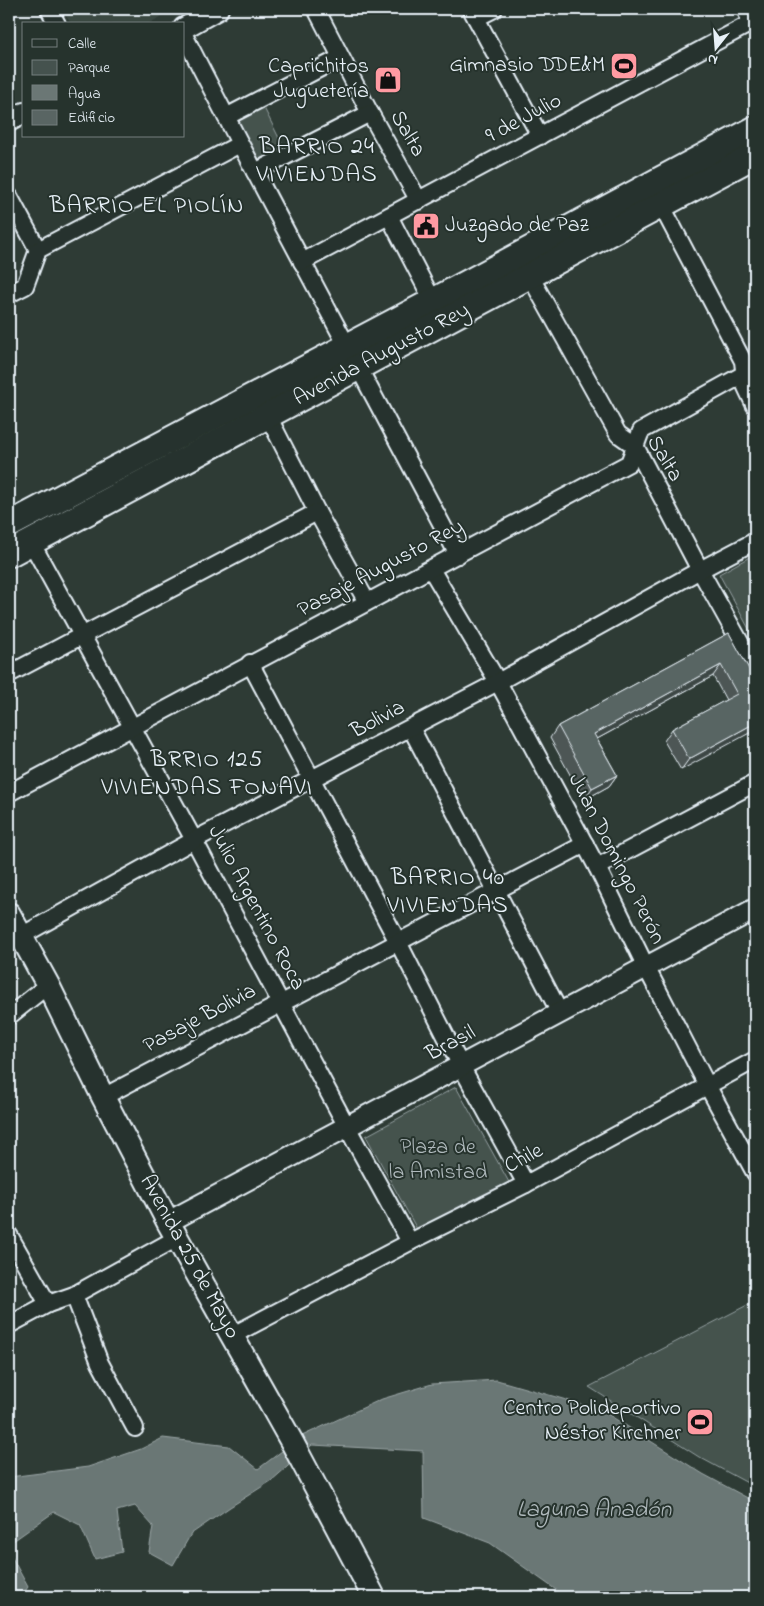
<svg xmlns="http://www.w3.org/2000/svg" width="764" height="1606" font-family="'Indie Flower',sans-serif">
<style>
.built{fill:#3b4843}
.green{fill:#45524e;stroke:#96a2a3}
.water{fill:#6b7775;stroke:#9da8a9}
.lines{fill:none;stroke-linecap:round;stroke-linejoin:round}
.minor-casing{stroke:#e8f1f8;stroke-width:20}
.tertiary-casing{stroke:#e8f1f8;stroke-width:24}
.secondary-casing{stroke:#e8f1f8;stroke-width:26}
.primary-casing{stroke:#e8f1f8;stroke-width:29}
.minor{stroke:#26332d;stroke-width:16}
.tertiary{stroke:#26332d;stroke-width:20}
.secondary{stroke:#26332d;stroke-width:22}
.primary{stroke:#26332d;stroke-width:25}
.wall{fill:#4d5755;stroke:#e8f1f8}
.shaded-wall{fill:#3e4745;stroke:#e8f1f8}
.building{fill:#596563;stroke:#e8f1f8}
.labels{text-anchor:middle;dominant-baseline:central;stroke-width:4;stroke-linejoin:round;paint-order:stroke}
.poi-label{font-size:22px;fill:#e8f1f8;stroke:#26332d;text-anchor:end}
.street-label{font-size:22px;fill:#e8f1f8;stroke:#26332d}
.park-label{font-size:22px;fill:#afb9bc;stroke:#26332d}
.neighbourhood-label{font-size:24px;letter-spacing:1px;fill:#e8f1f8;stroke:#26332d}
.water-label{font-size:24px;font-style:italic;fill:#b0babd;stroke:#26332d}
</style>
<rect width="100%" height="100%" fill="#2e3b35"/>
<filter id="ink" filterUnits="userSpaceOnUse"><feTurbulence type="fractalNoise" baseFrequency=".02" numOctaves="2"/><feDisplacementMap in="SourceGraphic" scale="10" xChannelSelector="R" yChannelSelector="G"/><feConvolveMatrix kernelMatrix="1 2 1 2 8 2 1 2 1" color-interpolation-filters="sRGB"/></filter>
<g filter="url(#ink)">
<path class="built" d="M62,9H174L148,24H71Z"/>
<g class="green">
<path d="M263,106L285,150L257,164L235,119Z"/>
<path d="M755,554V640L719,574Z"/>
<path d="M456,1087L510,1184L419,1233L366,1136Z"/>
<path d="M755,1301V1487L699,1457L589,1387Z"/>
</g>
<g class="water">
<path d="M497,1380L601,1410L703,1474L755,1502V1597H566L490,1543L424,1518L423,1451L312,1445L271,1481L230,1507L191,1534L173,1565L149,1552L153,1526L135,1506L117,1511L122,1552L95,1559L80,1525L54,1512L9,1544V1477L88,1467L141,1449L163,1438L229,1446L258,1469L302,1436L382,1399L432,1384Z"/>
<path d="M9,1552L28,1587L21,1597H13L9,1592Z"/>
</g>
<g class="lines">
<g class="minor-casing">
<g id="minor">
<path d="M49,9L57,24"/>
<path d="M316,9L370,113L419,201"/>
<path d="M471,9L540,136"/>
<path d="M745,9L755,29"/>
<path d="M476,18L494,9"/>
<path d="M184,35C273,210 367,382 458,555"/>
<path d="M226,117L340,58"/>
<path d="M255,172L370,113"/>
<path d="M9,196L38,250"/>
<path d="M657,197L743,361L746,387L755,406"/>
<path d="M389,216L433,301"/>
<path d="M302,262L755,21"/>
<path d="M530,276L618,434L635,446L700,570L755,669"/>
<path d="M9,294L25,286L38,250L240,144"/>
<path d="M268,416L317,512L367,602"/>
<path d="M31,542L194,840L347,1127L410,1242"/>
<path d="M431,569L498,682L597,867L646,967L707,1085L755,1173"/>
<path d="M250,663L398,942L461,1066L526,1184"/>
<path d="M9,674L317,512"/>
<path d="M411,728L560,1013"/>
<path d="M9,793C215,682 423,574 629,463L641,431L755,368"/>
<path d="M597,867L755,783"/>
<path d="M21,936L194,840L498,682L700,570L755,541"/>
<path d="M9,1016L48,985"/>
<path d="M103,1097L585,844"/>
<path d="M9,1235L48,1304"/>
<path d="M74,1295L100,1363L135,1428"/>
<path d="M9,1325L48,1304L74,1295L177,1238"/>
<path d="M233,1335L410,1242L526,1184L755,1060"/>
</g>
</g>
<g class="tertiary-casing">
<g id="tertiary">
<path d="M184,28L218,9"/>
<path d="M9,121L24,113"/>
<path d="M168,1222L755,909"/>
</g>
</g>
<g class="secondary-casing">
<path id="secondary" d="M9,914L48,985L103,1097L168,1222L293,1444L374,1597"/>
</g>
<g class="primary-casing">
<g id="primary">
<path d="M9,525L473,280L755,129"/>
<path d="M9,554L755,155"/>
</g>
</g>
<use href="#minor" class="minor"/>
<use href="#tertiary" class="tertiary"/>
<use href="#secondary" class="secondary"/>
<use href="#primary" class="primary"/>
</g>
<path class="wall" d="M729,633L755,680L681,770L664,741L672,729L726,700L713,676L597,739L617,775L609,786L584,800L550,738L558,726Z"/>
<g class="shaded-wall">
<path d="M721,665L713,676L586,745L594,734Z"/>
<path d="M755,723V730L681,770L689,759Z"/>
<path d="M617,775L609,786L584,800L592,788Z"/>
</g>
<path class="building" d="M729,633L755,680V723L689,759L672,729L737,694L721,665L594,734L617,775L592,788L558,726Z"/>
</g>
<defs>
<g id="stadium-square" transform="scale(1.4375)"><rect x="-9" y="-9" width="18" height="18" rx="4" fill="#ff9aa2" stroke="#26332d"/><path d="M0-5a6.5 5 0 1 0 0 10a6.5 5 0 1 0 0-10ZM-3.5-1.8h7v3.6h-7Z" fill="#111"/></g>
<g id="shop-square" transform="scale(1.4375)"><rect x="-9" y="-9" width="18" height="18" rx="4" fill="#ff9aa2" stroke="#26332d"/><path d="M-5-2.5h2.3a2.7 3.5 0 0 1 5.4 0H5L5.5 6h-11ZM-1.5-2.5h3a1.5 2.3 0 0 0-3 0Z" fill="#111"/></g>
<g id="civic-square" transform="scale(1.4375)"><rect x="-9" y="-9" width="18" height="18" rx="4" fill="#ff9aa2" stroke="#26332d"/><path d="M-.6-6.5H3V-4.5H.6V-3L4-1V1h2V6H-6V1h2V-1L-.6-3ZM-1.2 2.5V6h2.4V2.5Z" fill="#111"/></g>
</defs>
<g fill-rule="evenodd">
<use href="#stadium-square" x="624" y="66"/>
<use href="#shop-square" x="388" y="80"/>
<use href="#civic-square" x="426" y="226"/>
<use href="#stadium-square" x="700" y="1422"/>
</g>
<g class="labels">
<g class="poi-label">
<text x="605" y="66">Gimnasio DDE&amp;M</text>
<text x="369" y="67">Caprichitos<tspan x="369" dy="25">Juguetería</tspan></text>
<text x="445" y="226" text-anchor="start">Juzgado de Paz</text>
<text x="681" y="1409">Centro Polideportivo<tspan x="681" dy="25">Néstor Kirchner</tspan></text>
</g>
<g class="street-label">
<text transform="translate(524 119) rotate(-28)">9 de Julio</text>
<text transform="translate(407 134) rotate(60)">Salta</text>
<text transform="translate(382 355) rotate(-28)">Avenida Augusto Rey</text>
<text transform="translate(664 459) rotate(59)">Salta</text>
<text transform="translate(381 569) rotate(-28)">Pasaje Augusto Rey</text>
<text transform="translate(378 720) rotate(-28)">Bolivia</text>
<text transform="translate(616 859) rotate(63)">Juan Domingo Perón</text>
<text transform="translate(256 908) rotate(62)">Julio Argentino Roca</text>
<text transform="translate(200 1019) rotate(-28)">Pasaje Bolivia</text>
<text transform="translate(451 1044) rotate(-28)">Brasil</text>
<text transform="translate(524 1159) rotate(-28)">Chile</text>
<text transform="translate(189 1257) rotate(61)">Avenida 25 de Mayo</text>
</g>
<g class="park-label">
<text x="438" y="1148">Plaza de<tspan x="438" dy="25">la Amistad</tspan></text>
</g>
<g class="neighbourhood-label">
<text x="317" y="147">BARRIO 24<tspan x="317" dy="28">VIVIENDAS</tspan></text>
<text x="147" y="206">BARRIO EL PIOLÍN</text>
<text x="207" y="760">BRRIO 125<tspan x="207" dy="28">VIVIENDAS FONAVI</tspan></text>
<text x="448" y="878">BARRIO 40<tspan x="448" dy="28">VIVIENDAS</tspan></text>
</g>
<g class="water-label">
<text x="594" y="1510">Laguna Anadón</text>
</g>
</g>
<rect width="764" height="1606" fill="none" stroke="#26332d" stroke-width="30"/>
<rect x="15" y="15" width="734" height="1576" fill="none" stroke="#e8f1f8" stroke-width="2" filter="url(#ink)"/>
<rect x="22" y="22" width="162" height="115" fill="#26332d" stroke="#747f7e"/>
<rect x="32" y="39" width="25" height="8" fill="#26332d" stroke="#747f7e"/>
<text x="68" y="48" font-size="15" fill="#e8f1f8">Calle</text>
<rect x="32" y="60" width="25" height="15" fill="#45524e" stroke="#747f7e"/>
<text x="68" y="72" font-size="15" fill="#e8f1f8">Parque</text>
<rect x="32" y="85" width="25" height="15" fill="#6b7775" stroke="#747f7e"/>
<text x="68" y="98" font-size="15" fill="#e8f1f8">Agua</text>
<rect x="32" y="110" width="25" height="15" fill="#596563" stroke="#747f7e"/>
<text x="68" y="122" font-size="15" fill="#e8f1f8">Edificio</text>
<g transform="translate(716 48) rotate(197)" stroke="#26332d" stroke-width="4" paint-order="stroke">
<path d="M0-4L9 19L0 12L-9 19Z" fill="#e8f1f8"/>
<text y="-8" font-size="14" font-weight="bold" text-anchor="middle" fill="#e8f1f8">N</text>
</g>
</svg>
